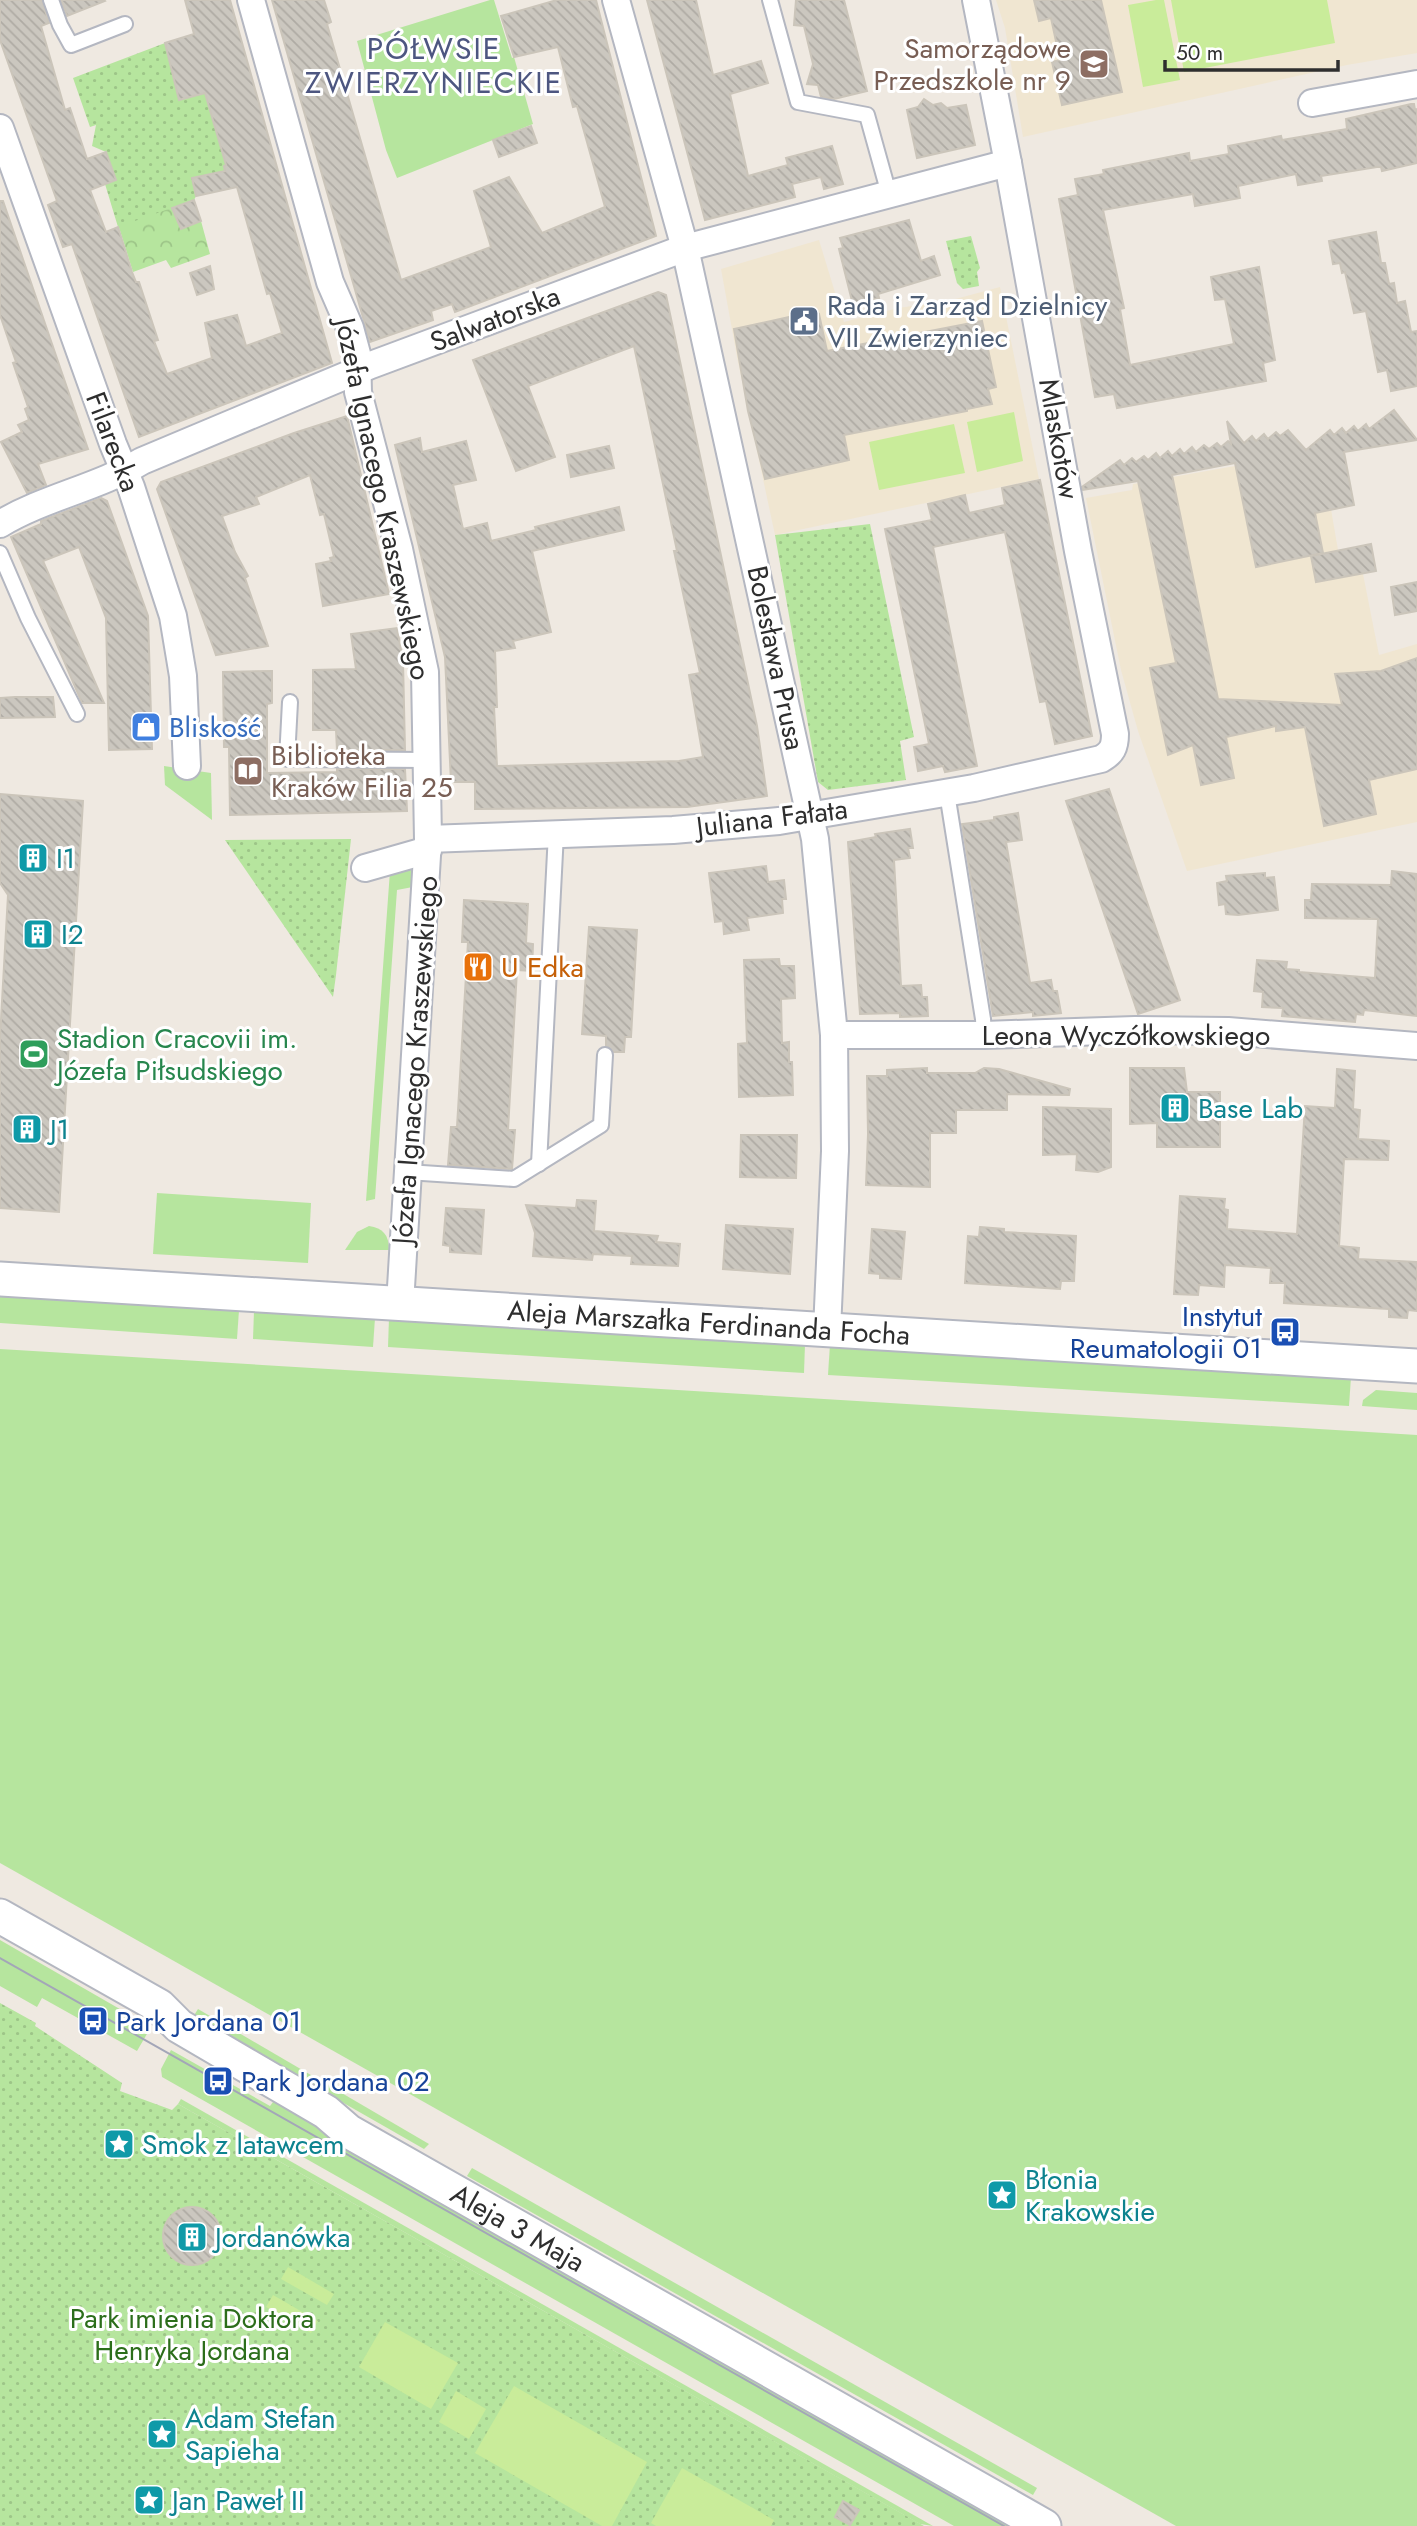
<svg xmlns="http://www.w3.org/2000/svg" width="1417" height="2526" font-family="Jost,sans-serif">
<style>
.education{fill:#f0e6d1}
.grass{fill:#b6e59e}
.forest{fill:url(#forest-crowns)}
.park{fill:url(#park-dots)}
.pitch{fill:#c9ec9a}
.building{fill:url(#building-back-hatch);stroke:#cbc5ba;stroke-width:2}
.lines{fill:none;stroke-linecap:round;stroke-linejoin:round}
.service-casing{stroke:#b4b7c1;stroke-width:18}
.minor-casing{stroke:#b4b7c1;stroke-width:30}
.tertiary-casing{stroke:#b4b7c1;stroke-width:37}
.service{stroke:#fff;stroke-width:14}
.minor{stroke:#fff;stroke-width:26}
.tertiary{stroke:#fff;stroke-width:33}
.tram{stroke:#a3a6b8;stroke-width:2}
.labels{text-anchor:middle;dominant-baseline:central;stroke-width:6;stroke-linejoin:round;paint-order:stroke}
.education-label{font-size:28px;fill:#785e54;stroke:#fff;text-anchor:end}
.service-label{font-size:28px;fill:#4e5e75;stroke:#fff;text-anchor:start}
.street-label{font-size:28px;fill:#2e2e2e;stroke:#fff}
.shop-label{font-size:28px;fill:#366cbe;stroke:#fff;text-anchor:start}
.culture-label{font-size:28px;fill:#0d838f;stroke:#fff;text-anchor:start}
.food-label{font-size:28px;fill:#c56008;stroke:#fff;text-anchor:start}
.leisure-label{font-size:28px;fill:#27864d;stroke:#fff;text-anchor:start}
.transit-label{font-size:28px;fill:#164399;stroke:#fff;text-anchor:start}
.park-label{font-size:28px;fill:#2c6e1b;stroke:#fff}
.neighbourhood-label{font-size:30px;letter-spacing:2px;fill:#4d5680;stroke:#fff}
</style>
<defs>
<pattern id="forest-crowns" width="20" height="18" patternUnits="userSpaceOnUse" patternTransform="scale(1.75)"><rect width="20" height="18" fill="#b6e59e"/><path d="M2 6a3 3 0 1 1 6 0M12 15a3 3 0 1 1 6 0" fill="none" stroke="#9dc588"/></pattern>
<pattern id="park-dots" width="8" height="8" patternUnits="userSpaceOnUse" patternTransform="scale(1.75)"><rect width="8" height="8" fill="#b6e59e"/><path d="M2 2h.1M6 6h.1" fill="none" stroke="#9dc588" stroke-width="1.8" stroke-linecap="round"/></pattern>
<pattern id="building-back-hatch" width="6" height="6" patternUnits="userSpaceOnUse" patternTransform="scale(1.75)"><rect width="6" height="6" fill="#cbc7bf"/><path d="M-1 5l2 2M0 0l6 6M5-1l2 2" fill="none" stroke="#afaba4"/></pattern>
</defs>
<rect width="100%" height="100%" fill="#efe9e1"/>
<g class="education">
<path d="M996,0H1417V53L1347,65L1023,137L1005,28Z"/>
<path d="M819,240L844,322L898,308L948,301L1000,287L1039,479L775,535L738,362L721,269Z"/>
<path d="M1321,451L1338,550L1347,576L1363,574L1379,655L1417,644V822L1187,871L1138,731L1121,670L1086,498L1132,490L1133,484Z"/>
</g>
<g class="grass">
<path d="M490,0H494L512,58L514,57L533,124L397,178L386,150L357,41Z"/>
<path d="M164,766L211,773L212,820L165,785Z"/>
<path d="M419,866L418,886L397,890L375,1199L366,1201L390,871Z"/>
<path d="M157,1193L311,1203L308,1263L153,1254Z"/>
<path d="M369,1226C383,1228 389,1235 389,1250H345L357,1232Z"/>
<path d="M0,1295L239,1310L237,1339L0,1323Z"/>
<path d="M254,1311L375,1318L373,1347L253,1339Z"/>
<path d="M389,1318L805,1344L804,1373L388,1347Z"/>
<path d="M830,1344L1351,1377L1349,1406L828,1375Z"/>
<path d="M0,1349L1417,1435V2526H1176L0,1863Z"/>
<path d="M1376,1390L1417,1393V1410L1362,1406L1363,1400Z"/>
<path d="M0,1940L151,2027L137,2051L42,1998L37,2007L0,1986Z"/>
<path d="M198,2009L429,2144L424,2149L193,2017Z"/>
<path d="M171,2050L270,2106L276,2098L1031,2526H954L162,2077L161,2069Z"/>
<path d="M181,2099L933,2526L920,2524L178,2104Z"/>
<path d="M472,2168L1037,2488L1033,2495L467,2176Z"/>
</g>
<path class="forest" d="M194,200L181,229L201,221L210,254L171,268L166,260L133,272L111,202L129,215Z"/>
<g class="park">
<path d="M165,43L179,100L209,92L210,110L226,165L224,167L227,178H193L196,196L194,200L118,227L105,184L116,180L106,152L92,146L96,125L90,127L73,78Z"/>
<path d="M971,236L980,268L977,272L979,286L963,289L957,283L946,241Z"/>
<path d="M870,524L914,737L900,741L906,780L828,790L818,782L775,535Z"/>
<path d="M351,839L336,975L333,997L225,840Z"/>
<path d="M0,2003L36,2023L35,2026L122,2083L120,2091L172,2110L178,2104L924,2526H0Z"/>
</g>
<g class="pitch">
<path d="M1156,0H1164L1180,80L1143,87L1128,5Z"/>
<path d="M1171,0H1327L1335,43L1184,72Z"/>
<path d="M1014,412L1023,461L977,472L967,422Z"/>
<path d="M954,424L965,473L879,490L869,442Z"/>
<path d="M288,2267L334,2294L327,2305L281,2279Z"/>
<path d="M273,2295L318,2321L311,2333L266,2307Z"/>
<path d="M385,2322L458,2363L431,2409L359,2367Z"/>
<path d="M514,2386L647,2462L612,2526H602L475,2453Z"/>
<path d="M456,2391L486,2409L469,2439L439,2422Z"/>
<path d="M682,2468L774,2520L771,2526H656L651,2523Z"/>
</g>
<g class="building">
<path d="M0,0H42L49,23L41,26L65,110L70,108L87,159L106,152L116,180L90,190L106,232L118,227L132,272L136,282H139L158,340L154,341L167,374L212,358L205,323L237,315L246,346L282,333L270,293L267,294L237,187L196,196L192,178L225,171L224,166L226,165L205,93L179,100L165,43L194,34L185,0H230L332,363L139,437L72,244L63,247L48,205L57,201L0,40Z"/>
<path d="M61,0H104L105,1L67,16Z"/>
<path d="M272,0H324L331,22L327,24L401,280L491,247L474,191L509,177L542,233L605,207L577,106L573,107L558,47L514,57L501,16L557,0H596L656,236L455,312L452,304L431,311L433,320L370,342Z"/>
<path d="M647,0H696L713,75L761,61L768,83L730,94L748,176L788,165L786,158L832,146L843,184L824,189L821,177L792,184L795,197L705,220Z"/>
<path d="M796,0H844L867,91L834,99L821,97L818,85L807,84L813,64L804,26L794,25Z"/>
<path d="M1034,0H1101L1122,92L1062,105L1052,62L1060,60L1051,18L1039,21Z"/>
<path d="M924,99L933,105L941,103L947,108L966,105L975,145L917,158L907,110L918,107Z"/>
<path d="M1411,104H1414L1415,110L1417,109V163L1382,171L1381,167H1377L1321,176L1322,181L1298,185L1296,174L1238,186L1240,198L1195,206L1193,194L1103,210L1124,308L1120,309L1130,365L1234,344L1225,299L1215,300L1211,277L1259,267L1275,360L1263,363L1266,381L1117,408L1114,394L1095,397L1059,199L1078,195L1075,179L1104,174L1103,170L1189,153L1190,161L1229,154L1228,146L1281,136L1282,140L1347,129L1346,119Z"/>
<path d="M531,126L537,143L499,157L493,140Z"/>
<path d="M194,200L201,221L181,229L172,208Z"/>
<path d="M0,201H3L88,449L38,464L46,485L27,493L1,442L22,432L18,425L29,420L25,409L28,407L13,363L16,362L0,315Z"/>
<path d="M909,220L921,261L934,256L940,275L878,294L879,298L853,305L839,249L843,248L840,238Z"/>
<path d="M1376,232L1381,263H1385L1389,284L1394,283L1397,303L1405,301L1411,332L1417,331V386L1391,391L1387,370L1378,372L1366,311L1354,313L1345,272L1342,273L1340,263L1333,264L1329,241Z"/>
<path d="M210,266L214,289L197,295L190,273Z"/>
<path d="M658,292L666,295L757,726L767,796L687,807L475,809V782H451L445,657L395,445L420,438L422,452L466,441L476,480L453,485L463,529L487,523L491,541L536,530L535,527L619,507L624,530L532,551L551,632L513,641L515,648L495,651L497,707H494L497,766L679,761L703,757L689,675L700,673L674,551H677L634,346L528,386L555,457L516,471L473,360Z"/>
<path d="M819,314L827,351L982,321L996,387L988,389L992,404L967,409V411L844,435L849,460L765,479L748,411L734,329L794,316L795,318Z"/>
<path d="M1394,410L1417,440L1344,452L1354,505L1315,513L1323,553L1256,567L1235,463L1172,475L1218,699L1342,705L1335,674L1381,671L1417,658V769L1369,780L1376,814L1324,826L1305,727L1276,731V726L1226,737L1234,778L1201,785L1193,745L1168,755L1150,668L1176,663L1138,481L1083,490L1082,487L1120,460L1124,465L1132,458L1136,462L1144,456L1148,460L1156,453L1160,458L1168,451L1172,456L1180,449L1184,454L1192,447L1196,452L1204,445L1209,449L1217,443L1221,447L1228,441L1231,444L1227,421L1244,443L1252,436L1256,441L1264,434L1268,439L1276,432L1280,436L1288,430L1306,450L1330,430L1334,435L1342,428L1346,433L1354,426L1358,431L1366,424L1369,429Z"/>
<path d="M347,416L389,594L323,606L316,564L331,561L330,558L334,557L324,514L320,515L310,475L256,497L259,504L222,516L235,552L248,576L245,578L268,646L216,655L157,489L161,482L294,433Z"/>
<path d="M609,446L614,468L571,477L567,455Z"/>
<path d="M1040,480L1092,736L1055,744L1046,701L1040,702L1005,532L933,547L977,766L945,772L943,766L918,771L914,747L929,744L885,529L932,520L928,504L965,495L969,513L1005,505L1002,488Z"/>
<path d="M101,498L107,501L148,616L152,749L109,750L106,618L79,547L43,561L104,703H82L11,537L41,524V521Z"/>
<path d="M1371,544L1376,571L1316,582L1311,556Z"/>
<path d="M1417,582V611L1395,615L1391,587Z"/>
<path d="M397,628L403,661L405,750H337L336,730H313V670L356,669L351,634Z"/>
<path d="M272,671V703L267,704V773L337,772V769H405L407,811L230,815L229,747H224L223,672Z"/>
<path d="M15,697H53L55,717L0,718V698Z"/>
<path d="M1109,789L1180,1000L1138,1014L1066,801Z"/>
<path d="M0,794L83,801L59,1212L0,1208V1037L8,895L0,883Z"/>
<path d="M1018,813L1022,840L1006,842L1030,983L1051,980L1053,991H1057L1061,1013L1033,1016V1012L993,1016L962,824L994,820V817Z"/>
<path d="M910,829L913,848H908L910,858L894,860L901,986L921,985L922,997H927L928,1016L900,1017V1013L860,1014L848,842L876,837L875,834Z"/>
<path d="M766,866L768,882L784,880L786,899H782L783,913L747,918L749,930L724,934L723,921L715,922L709,873Z"/>
<path d="M1392,871L1416,874L1417,1016L1364,1010L1363,1015L1356,1014L1355,1022L1282,1016L1283,1008L1262,1007L1263,992L1254,991L1257,960L1287,962L1286,969L1299,970V972L1375,978L1378,919L1305,918V900H1311L1312,884L1391,885Z"/>
<path d="M1265,873V878L1274,877L1278,910L1238,915L1226,914L1225,904L1219,905L1217,883L1227,881L1226,876Z"/>
<path d="M464,900L528,904L526,943L533,944L532,971L517,970L508,1130H515L512,1169L448,1165L451,1127H457L468,942H462Z"/>
<path d="M589,927L637,930L631,1037H625L624,1052H614L606,1046V1036L582,1034Z"/>
<path d="M779,959L780,966H794L795,998L781,999L782,1043L789,1042V1062H792L793,1095L739,1097L738,1044L747,1043L744,960Z"/>
<path d="M927,1068V1073H975L984,1068L999,1069L1070,1089L1069,1095L1007,1094V1110H956V1133H930V1187L866,1185L868,1134L867,1076H887V1070Z"/>
<path d="M1130,1068H1184L1187,1092H1220V1147H1157V1123L1130,1124Z"/>
<path d="M1337,1069L1355,1071L1353,1109L1360,1110L1358,1139L1389,1141L1388,1160L1344,1159L1339,1246L1359,1248L1358,1259L1417,1262V1311L1408,1310L1407,1318L1389,1317V1309L1284,1303L1285,1283H1270L1271,1268L1225,1265L1224,1287L1199,1285L1198,1295L1174,1294L1180,1196L1225,1199L1224,1209L1228,1210L1227,1229L1297,1234L1305,1106L1335,1108Z"/>
<path d="M1043,1107L1111,1109V1167L1098,1172L1076,1170L1077,1154L1043,1155Z"/>
<path d="M741,1135H797L796,1178L740,1177Z"/>
<path d="M577,1200L596,1201L594,1231L658,1236L656,1242L680,1244L678,1266L631,1264L632,1256L593,1254L592,1260L533,1256L535,1233L526,1205L576,1208Z"/>
<path d="M446,1208L484,1210L481,1254L450,1252V1246L443,1245Z"/>
<path d="M726,1225L793,1229L790,1274L723,1269Z"/>
<path d="M980,1227L1004,1229V1232L1076,1236L1074,1281H1061L1060,1289L965,1283L968,1236L979,1237Z"/>
<path d="M872,1229L905,1232L901,1279L880,1278V1274L869,1273Z"/>
<circle cx="192" cy="2236" r="29"/>
<path d="M843,2501L859,2510L850,2525L835,2517Z"/>
</g>
<g class="lines">
<g class="service-casing">
<g id="service">
<path d="M51,0L60,25L71,45L125,24"/>
<path d="M770,0L798,102L867,115L889,194"/>
<path d="M0,553L28,618L77,714"/>
<path d="M290,702L287,759L427,760"/>
<path d="M947,793L983,1019L984,1035"/>
<path d="M539,1164L556,833"/>
<path d="M407,1172L514,1179L601,1125L605,1055"/>
</g>
</g>
<g class="minor-casing">
<g id="minor">
<path d="M251,0L330,282L350,328L357,354L358,392L399,549L425,672L428,839L400,1304"/>
<path d="M616,0L685,248L815,839L834,1035L835,1151L827,1330"/>
<path d="M1312,103L1417,84"/>
<path d="M0,128L113,444L131,487L173,616L183,676L187,766"/>
<path d="M0,524C45,497 97,488 142,461L371,365L685,248L1008,163"/>
<path d="M428,839L673,830L779,821L974,788L1101,759C1112,753 1115,747 1115,734L1078,551L1008,163L976,0"/>
<path d="M365,868L428,850"/>
<path d="M834,1035H984L1135,1030L1228,1031L1417,1046"/>
</g>
</g>
<g class="tertiary-casing">
<g id="tertiary">
<path id="s1" d="M0,1279L1417,1366"/>
<path id="s2" d="M0,1916L159,2006L179,2026L326,2112L348,2131L1044,2526"/>
</g>
</g>
<use href="#service" class="service"/>
<use href="#minor" class="minor"/>
<use href="#tertiary" class="tertiary"/>
<path class="tram" d="M0,1958L1004,2526"/>
</g>
<defs>
<g id="school-square" transform="scale(1.575)"><rect x="-9" y="-9" width="18" height="18" rx="4" fill="#8d6e63" stroke="#fff"/><path d="M0-5L7-2L0 1L-7-2ZM-4 1L0 2.5L4 1V4Q0 6-4 4Z" fill="#fff"/></g>
<g id="civic-square" transform="scale(1.575)"><rect x="-9" y="-9" width="18" height="18" rx="4" fill="#5c6f8a" stroke="#fff"/><path d="M-.6-6.5H3V-4.5H.6V-3L4-1V1h2V6H-6V1h2V-1L-.6-3ZM-1.2 2.5V6h2.4V2.5Z" fill="#fff"/></g>
<g id="shop-square" transform="scale(1.575)"><rect x="-9" y="-9" width="18" height="18" rx="4" fill="#3f7fe0" stroke="#fff"/><path d="M-5-2.5h2.3a2.7 3.5 0 0 1 5.4 0H5L5.5 6h-11ZM-1.5-2.5h3a1.5 2.3 0 0 0-3 0Z" fill="#fff"/></g>
<g id="library-square" transform="scale(1.575)"><rect x="-9" y="-9" width="18" height="18" rx="4" fill="#8d6e63" stroke="#fff"/><path d="M-6-4Q-3-5.5-.7-3.5V5Q-3 3-6 4ZM6-4Q3-5.5 .7-3.5V5Q3 3 6 4Z" fill="#fff"/></g>
<g id="building-square" transform="scale(1.575)"><rect x="-9" y="-9" width="18" height="18" rx="4" fill="#0f9aa8" stroke="#fff"/><path d="M-4-6H4V6H1V3H-1V6H-4ZM-2.5-4.3h1.7v1.8h-1.7ZM.8-4.3h1.7v1.8H.8ZM-2.5-1h1.7V.8h-1.7ZM.8-1h1.7V.8H.8Z" fill="#fff"/></g>
<g id="restaurant-square" transform="scale(1.575)"><rect x="-9" y="-9" width="18" height="18" rx="4" fill="#e8710a" stroke="#fff"/><path d="M-5-6h1v4h1v-4h1v4h1v-4h1v5L-1.5 .5V6h-2V.5L-5-1ZM5-6V6H3V1.5H1.5Q1.5-4 5-6Z" fill="#fff"/></g>
<g id="stadium-square" transform="scale(1.575)"><rect x="-9" y="-9" width="18" height="18" rx="4" fill="#2e9e5b" stroke="#fff"/><path d="M0-5a6.5 5 0 1 0 0 10a6.5 5 0 1 0 0-10ZM-3.5-1.8h7v3.6h-7Z" fill="#fff"/></g>
<g id="bus-square" transform="scale(1.575)"><rect x="-9" y="-9" width="18" height="18" rx="4" fill="#1a4fb4" stroke="#fff"/><path d="M-5-6H5V4H4V6H2V4H-2V6H-4V4H-5ZM-3.5-4V0h7V-4ZM-3.5 1.2v1.5H-2V1.2ZM2 1.2v1.5H3.5V1.2Z" fill="#fff"/></g>
<g id="sight-square" transform="scale(1.575)"><rect x="-9" y="-9" width="18" height="18" rx="4" fill="#0f9aa8" stroke="#fff"/><path d="M0-6L1.8-2.2L6-1.7L2.9 1.2L3.7 5.4L0 3.3L-3.7 5.4L-2.9 1.2L-6-1.7L-1.8-2.2Z" fill="#fff"/></g>
</defs>
<g fill-rule="evenodd">
<use href="#school-square" x="1094" y="64"/>
<use href="#civic-square" x="804" y="321"/>
<use href="#shop-square" x="146" y="727"/>
<use href="#library-square" x="248" y="771"/>
<use href="#building-square" x="33" y="858"/>
<use href="#building-square" x="38" y="934"/>
<use href="#restaurant-square" x="478" y="967"/>
<use href="#stadium-square" x="34" y="1054"/>
<use href="#building-square" x="1175" y="1108"/>
<use href="#building-square" x="27" y="1129"/>
<use href="#bus-square" x="1285" y="1332"/>
<use href="#bus-square" x="93" y="2021"/>
<use href="#bus-square" x="218" y="2081"/>
<use href="#sight-square" x="119" y="2144"/>
<use href="#sight-square" x="1002" y="2195"/>
<use href="#building-square" x="192" y="2237"/>
<use href="#sight-square" x="162" y="2434"/>
<use href="#sight-square" x="149" y="2500"/>
</g>
<g class="labels">
<g class="education-label">
<text x="1071" y="48">Samorządowe<tspan x="1071" dy="32">Przedszkole nr 9</tspan></text>
<text x="271" y="755" text-anchor="start">Biblioteka<tspan x="271" dy="32">Kraków Filia 25</tspan></text>
</g>
<g class="service-label">
<text x="827" y="305">Rada i Zarząd Dzielnicy<tspan x="827" dy="32">VII Zwierzyniec</tspan></text>
</g>
<g class="street-label">
<text transform="translate(495 319) rotate(-21)">Salwatorska</text>
<text transform="translate(1059 439) rotate(80)">Mlaskotów</text>
<text transform="translate(113 442) rotate(69)">Filarecka</text>
<text transform="translate(383 499) rotate(78)">Józefa Ignacego Kraszewskiego</text>
<text transform="translate(776 658) rotate(78)">Bolesława Prusa</text>
<text transform="translate(772 818) rotate(-7)">Juliana Fałata</text>
<text x="1126" y="1035">Leona Wyczółkowskiego</text>
<text transform="translate(415 1060) rotate(-86)">Józefa Ignacego Kraszewskiego</text>
<text stroke="none"><textPath href="#s1" startOffset="710">Aleja Marszałka Ferdinanda Focha</textPath></text>
<text stroke="none"><textPath href="#s2" startOffset="606">Aleja 3 Maja</textPath></text>
</g>
<g class="shop-label">
<text x="169" y="727">Bliskość</text>
</g>
<g class="culture-label">
<text x="56" y="858">I1</text>
<text x="61" y="934">I2</text>
<text x="1198" y="1108">Base Lab</text>
<text x="50" y="1129">J1</text>
<text x="142" y="2144">Smok z latawcem</text>
<text x="1025" y="2179">Błonia<tspan x="1025" dy="32">Krakowskie</tspan></text>
<text x="215" y="2237">Jordanówka</text>
<text x="185" y="2418">Adam Stefan<tspan x="185" dy="32">Sapieha</tspan></text>
<text x="172" y="2500">Jan Paweł II</text>
</g>
<g class="food-label">
<text x="501" y="967">U Edka</text>
</g>
<g class="leisure-label">
<text x="57" y="1038">Stadion Cracovii im.<tspan x="57" dy="32">Józefa Piłsudskiego</tspan></text>
</g>
<g class="transit-label">
<text x="1262" y="1316" text-anchor="end">Instytut<tspan x="1262" dy="32">Reumatologii 01</tspan></text>
<text x="116" y="2021">Park Jordana 01</text>
<text x="241" y="2081">Park Jordana 02</text>
</g>
<g class="park-label">
<text x="192" y="2318">Park imienia Doktora<tspan x="192" dy="32">Henryka Jordana</tspan></text>
</g>
<g class="neighbourhood-label">
<text x="434" y="48">PÓŁWSIE<tspan x="434" dy="34">ZWIERZYNIECKIE</tspan></text>
</g>
</g>
<path d="M1165 60v10h173v-10" fill="none" stroke="#2e2e2e" stroke-width="3.5"/>
<text x="1176" y="60" font-size="21" fill="#2e2e2e" stroke="#ffffff" stroke-width="5" paint-order="stroke">50 m</text>
</svg>
